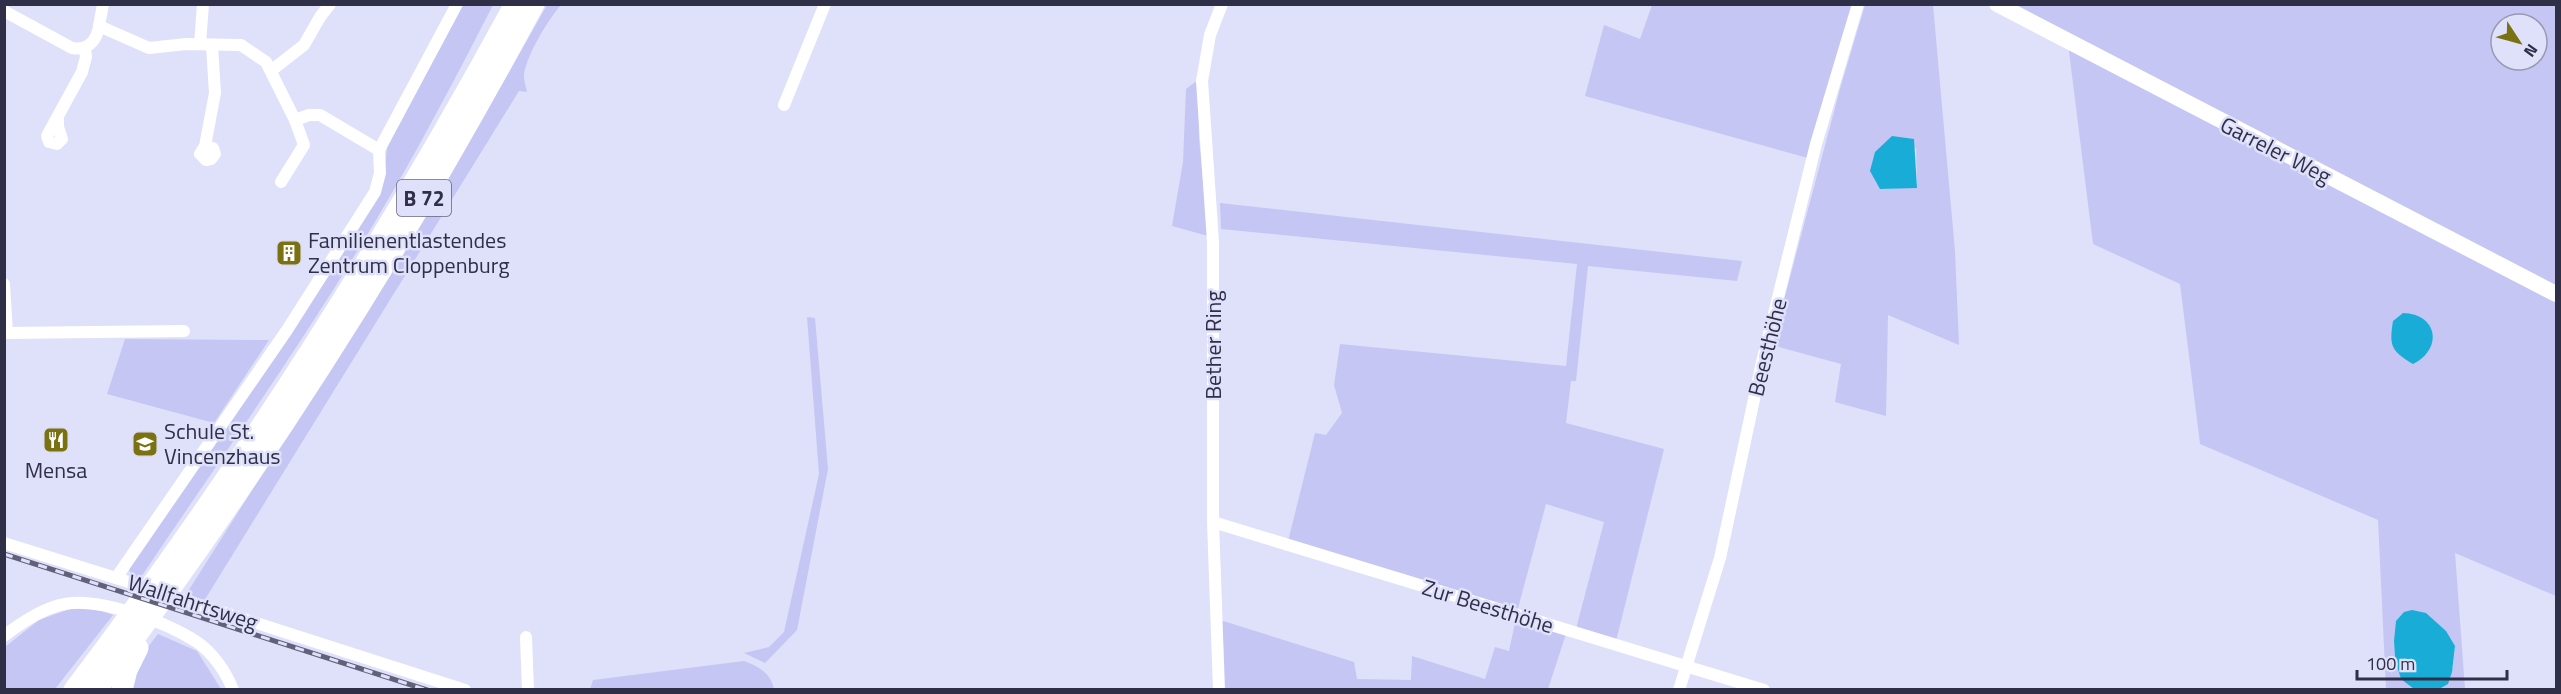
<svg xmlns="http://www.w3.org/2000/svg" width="2561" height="694" font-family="'Titillium Web',sans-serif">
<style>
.green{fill:#c5c6f3;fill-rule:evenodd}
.water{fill:#18acd6}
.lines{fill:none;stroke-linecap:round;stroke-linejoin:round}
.street{stroke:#fff;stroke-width:12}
.secondary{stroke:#fff;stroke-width:16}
.highway{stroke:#fff;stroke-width:21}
.rail-casing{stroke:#61617a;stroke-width:5}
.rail{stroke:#dfe0fa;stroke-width:3;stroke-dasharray:9;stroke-linecap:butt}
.labels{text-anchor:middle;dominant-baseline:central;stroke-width:5;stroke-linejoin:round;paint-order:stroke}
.shield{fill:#dfe0fa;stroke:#64647d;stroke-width:1.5}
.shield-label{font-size:21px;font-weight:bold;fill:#2f2f47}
.street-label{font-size:22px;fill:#2f2f47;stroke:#dfe0fa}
.poi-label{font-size:22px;fill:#2f2f47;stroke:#dfe0fa;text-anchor:start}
</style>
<rect width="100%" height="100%" fill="#dfe0fa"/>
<g class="green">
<path d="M462,5H493C456,77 418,150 376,220C303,343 219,461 139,580L131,578L129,568L382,187L388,142Z"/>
<path d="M547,5H561C549,18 524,59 524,77C524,82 526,87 527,92L519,91L204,601L187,593L445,185Z"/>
<path d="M1652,5H1854L1808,158L1585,96L1604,25L1640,39Z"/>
<path d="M1865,5H1933L1955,251L1959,345L1888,315L1886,416L1835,402L1841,364L1772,345L1840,89ZM1916,147L1917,187L1880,189Z"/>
<path d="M2007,5H2556V596L2455,553L2465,689H2439C2454,680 2453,663 2455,646L2397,621C2392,649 2391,670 2414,689H2386L2378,520L2200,444L2180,284L2093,244L2067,35ZM2501,24H2537V60H2501Z"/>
<path d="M1198,80L1199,138L1208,236L1172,226L1183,162L1186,89Z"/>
<path d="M1220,203L1742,261L1737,281L1588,266L1576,381H1571L1566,423L1664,449L1616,641L1576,629L1604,522L1546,504L1517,612L1288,541L1315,433L1326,435L1342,413L1334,385L1340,344L1566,366L1577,264L1221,229Z"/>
<path d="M807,317L815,318L828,469L797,630L765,663L744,653L769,647L784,632L819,474Z"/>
<path d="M125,339L269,340L214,423L107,394Z"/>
<path d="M70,609H96L113,615L55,689L5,690V647L39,620Z"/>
<path d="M1516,618L1566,634L1548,689L1223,690L1220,620L1354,662L1357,679L1411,680L1412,656L1485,679L1495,647L1509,651Z"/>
<path d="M158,634L197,651L221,689L115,690Z"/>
<path d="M744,661C759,667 770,672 774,689H590L593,680Z"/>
</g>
<g class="water">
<path d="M1892,136L1914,139L1917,188L1880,189L1870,171L1875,152Z"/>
<path d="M2403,313C2438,314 2443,349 2413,364C2391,351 2389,346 2393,321Z"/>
<path d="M2412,610L2426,613L2446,631L2455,646L2452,672L2448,684L2439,689H2414L2401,679L2395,659L2394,641L2396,621L2404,612Z"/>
</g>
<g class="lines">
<g class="street">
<path d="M457,4L379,150L380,173L375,192L287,330L116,578L465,690"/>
<path d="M4,11L72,48C87,51 97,41 99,26L149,48L186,44L241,45L266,62L295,120L309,115H320L379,150"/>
<path d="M99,26L103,4"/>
<path d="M200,44L203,4"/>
<path d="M272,70L304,45L320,17L330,4"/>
<path d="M784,105L825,4"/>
<path d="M58,119V127L62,139L57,144L49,142L47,136L82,72L86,57L85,49"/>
<path d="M205,146L213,148L215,154L211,159L206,160L200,154L205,146L215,93L212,46"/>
<path d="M281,182L304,145L295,120"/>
<path d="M4,284L7,333"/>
<path d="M4,333L184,331"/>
<path d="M1213,522L1764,690"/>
<path d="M4,543L116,578"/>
<path d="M4,636C22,622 43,608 65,604C100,597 168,623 197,642C213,653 226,672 233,690"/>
<path d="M526,637L528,690"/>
<path d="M1219,690L1213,522V242L1202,81L1210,35L1222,4"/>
<path d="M1679,690L1720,558L1762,362L1816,144L1858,4"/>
</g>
<path class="secondary" d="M1997,4L2556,294"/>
<g class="highway">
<path d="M74,690C239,473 385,243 515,4"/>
<path d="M96,690C259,473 406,243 534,4"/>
<path d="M122,690L127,670L138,648"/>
</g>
<g class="rail-casing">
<path id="rail" d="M4,554L427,690"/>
</g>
<use href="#rail" class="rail"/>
</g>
<defs>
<g id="building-square" transform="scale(1.35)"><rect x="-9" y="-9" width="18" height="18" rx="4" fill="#797112" stroke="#dfe0fa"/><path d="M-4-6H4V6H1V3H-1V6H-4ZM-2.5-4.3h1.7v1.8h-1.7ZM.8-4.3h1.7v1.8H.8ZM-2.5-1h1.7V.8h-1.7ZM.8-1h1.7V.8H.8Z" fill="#fff"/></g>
<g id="restaurant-square" transform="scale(1.35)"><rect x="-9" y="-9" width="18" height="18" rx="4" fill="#797112" stroke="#dfe0fa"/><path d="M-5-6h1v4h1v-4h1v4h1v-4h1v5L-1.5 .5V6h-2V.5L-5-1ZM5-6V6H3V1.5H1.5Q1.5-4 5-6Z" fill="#fff"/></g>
<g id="school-square" transform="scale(1.35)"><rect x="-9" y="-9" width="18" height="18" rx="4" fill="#797112" stroke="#dfe0fa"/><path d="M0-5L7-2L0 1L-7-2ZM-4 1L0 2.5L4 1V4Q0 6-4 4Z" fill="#fff"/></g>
</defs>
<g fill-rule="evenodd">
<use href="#building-square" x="289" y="253"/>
<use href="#restaurant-square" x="56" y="440"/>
<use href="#school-square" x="145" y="444"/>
</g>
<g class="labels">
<rect class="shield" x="397" y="180" width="54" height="36" rx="4.5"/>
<g class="shield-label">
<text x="424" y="198">B 72</text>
</g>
<g class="street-label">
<text transform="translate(2276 150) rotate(27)">Garreler Weg</text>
<text transform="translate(1213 345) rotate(-90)">Bether Ring</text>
<text transform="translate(1767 347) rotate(-76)">Beesthöhe</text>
<text transform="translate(193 602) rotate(18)">Wallfahrtsweg</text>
<text transform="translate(1488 606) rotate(17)">Zur Beesthöhe</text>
</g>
<g class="poi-label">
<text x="308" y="240">Familienentlastendes<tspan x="308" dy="25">Zentrum Cloppenburg</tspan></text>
<text x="164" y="431">Schule St.<tspan x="164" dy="25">Vincenzhaus</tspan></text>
<text x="56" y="470" text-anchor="middle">Mensa</text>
</g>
</g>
<rect width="2561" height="694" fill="none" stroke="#2f2f47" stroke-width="12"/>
<g transform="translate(2519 42) rotate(126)"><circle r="28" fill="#dfe0fa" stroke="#9999b2" stroke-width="1.5"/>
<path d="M0-4.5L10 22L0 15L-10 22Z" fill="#797112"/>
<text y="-9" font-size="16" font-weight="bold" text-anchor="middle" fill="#2f2f47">N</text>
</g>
<path d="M2357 670v9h150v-9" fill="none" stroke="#2f2f47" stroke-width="3"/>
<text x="2366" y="670" font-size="18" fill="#2f2f47" stroke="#dfe0fa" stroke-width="4.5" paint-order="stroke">100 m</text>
</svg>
